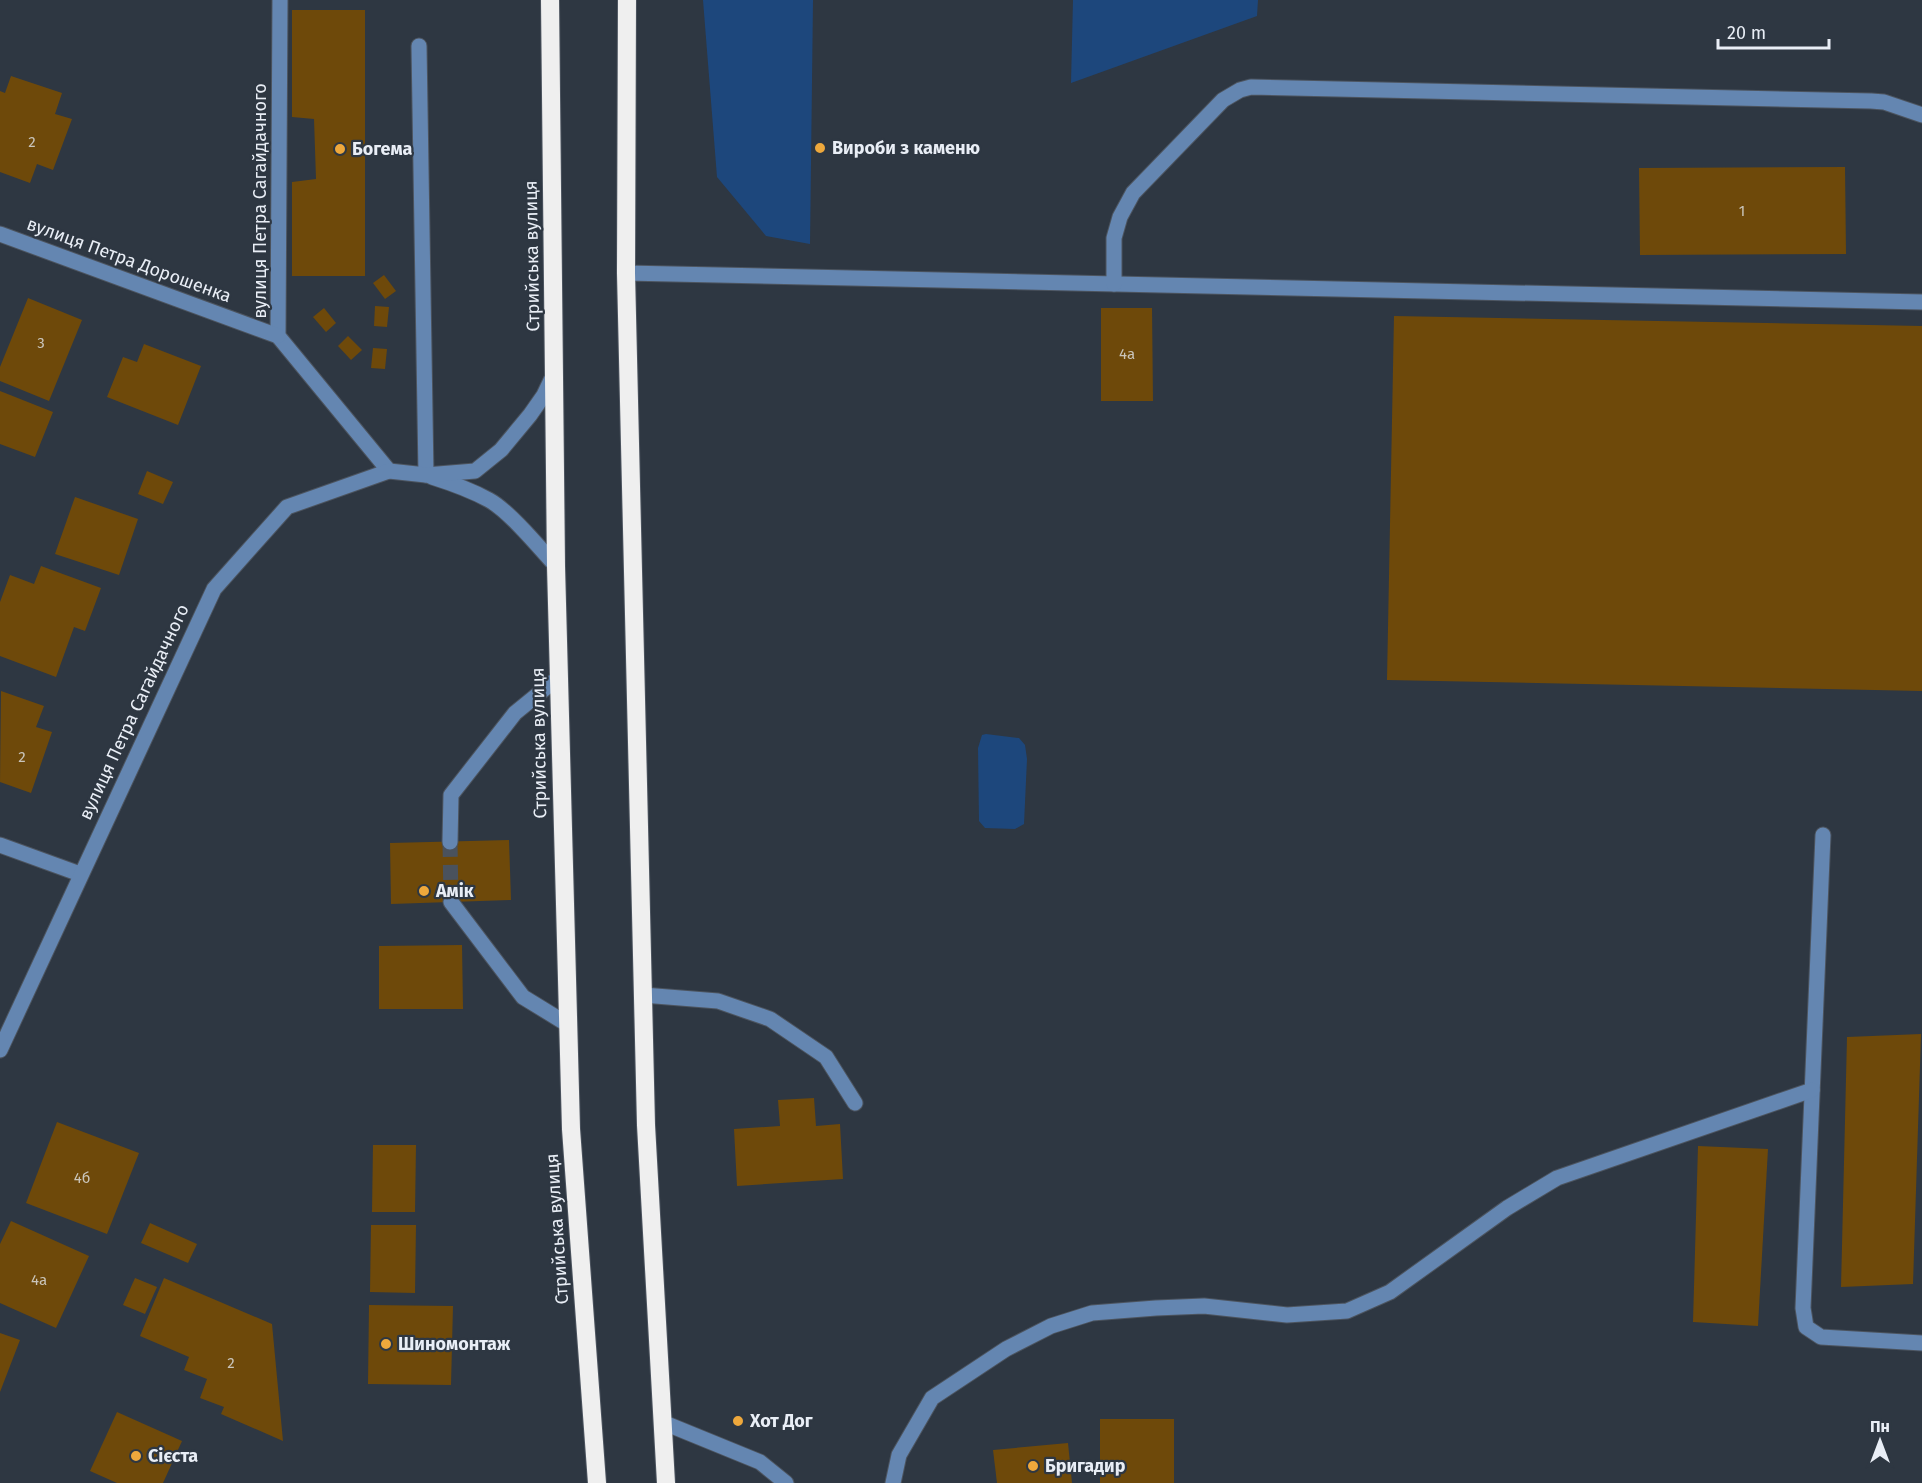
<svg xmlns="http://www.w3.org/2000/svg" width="1922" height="1483" font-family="'Fira Sans',sans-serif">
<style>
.green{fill:#1d477c}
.building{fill:#6e490a}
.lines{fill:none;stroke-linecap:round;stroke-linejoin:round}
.minor-tunnel{stroke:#4a525d;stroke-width:15;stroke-dasharray:15 8;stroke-linecap:butt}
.minor-casing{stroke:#4c545f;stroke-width:17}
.highway-casing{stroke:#4c545f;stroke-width:20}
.minor{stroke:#6486b1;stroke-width:15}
.highway{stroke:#efefef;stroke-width:18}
.poi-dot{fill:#eea83c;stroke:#2e3742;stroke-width:2}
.labels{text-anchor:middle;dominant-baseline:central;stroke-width:4.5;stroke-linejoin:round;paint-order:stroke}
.number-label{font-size:15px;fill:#cac5bb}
.poi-label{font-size:18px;font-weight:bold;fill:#e9eef6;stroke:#2e3742;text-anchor:start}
.street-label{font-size:18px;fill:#e9eef6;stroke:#2e3742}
</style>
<rect width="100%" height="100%" fill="#2e3742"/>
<g class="green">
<path d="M703,0H813L810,244L766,236L717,177Z"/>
<path d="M1073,0H1258L1257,16L1071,83Z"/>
<path d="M986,734L1019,738L1025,745L1027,759L1024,824L1015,829L985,828L979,821L978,748L982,735Z"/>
</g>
<g class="building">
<path d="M292,10H365V276H292V182L316,179L314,119L292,117Z"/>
<path d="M11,76L62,93L55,114L72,119L53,170L37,164L30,183L0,172V91L5,93Z"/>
<path d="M1845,167L1846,254L1640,255L1639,168Z"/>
<path d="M384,275L396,291L385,299L373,283Z"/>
<path d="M28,298L82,320L49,401L0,381V367Z"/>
<path d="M375,306L389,307L387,327L374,326Z"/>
<path d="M324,308L336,323L326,332L313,317Z"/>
<path d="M1101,308H1152L1153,401H1101Z"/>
<path d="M1394,316L1922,326V691L1387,680Z"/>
<path d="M348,336L362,350L351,360L338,346Z"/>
<path d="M144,344L201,366L178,425L107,397L123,357L137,362Z"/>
<path d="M373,348L387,349L385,369L371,368Z"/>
<path d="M0,391L53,412L35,457L0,444Z"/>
<path d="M147,471L173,482L163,504L138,494Z"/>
<path d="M75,497L138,519L119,575L55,554Z"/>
<path d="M41,566L101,588L85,631L74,627L56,677L0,656V602L10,575L34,584Z"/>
<path d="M1,691L44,706L36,727L52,732L31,793L0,782Z"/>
<path d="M509,840L511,900L391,904L390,843Z"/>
<path d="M462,945L463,1009H379V946Z"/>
<path d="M1921,1034L1913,1284L1841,1287L1847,1037Z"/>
<path d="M814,1098L816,1126L840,1124L843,1179L737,1186L734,1129L780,1126L778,1100Z"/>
<path d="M57,1122L139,1153L107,1234L26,1203Z"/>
<path d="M373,1145H416L415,1212H372Z"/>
<path d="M1698,1146L1768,1149L1758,1326L1693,1322Z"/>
<path d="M11,1221L89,1256L56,1328L0,1303V1244Z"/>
<path d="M150,1223L197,1244L188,1263L141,1243Z"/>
<path d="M371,1225H416L415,1293L370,1292Z"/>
<path d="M135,1278L157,1287L145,1314L123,1305Z"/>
<path d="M164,1278L272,1324L283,1441L221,1414L224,1407L200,1398L207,1379L184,1370L189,1357L140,1336Z"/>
<path d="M369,1305L453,1306L451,1385L368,1384Z"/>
<path d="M0,1333L20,1340L0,1392Z"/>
<path d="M117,1412L182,1441L163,1483H117L90,1471Z"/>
<rect x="1100" y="1419" width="74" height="64"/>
<path d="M1068,1443L1072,1483H997L993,1450Z"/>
</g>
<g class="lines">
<path class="minor-tunnel" d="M450,842L451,902"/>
<g class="minor-casing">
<g id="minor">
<path d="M280,0L278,336L389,471"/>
<path d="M419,46L426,475"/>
<path d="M0,234L278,336"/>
<path d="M626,273L1922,302"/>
<path d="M1114,284V238L1120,217L1133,193L1223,100L1240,90L1251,87L1871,101L1884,102L1922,115"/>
<path d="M432,477C451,483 471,490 489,500C509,511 539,547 556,566"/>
<path d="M1823,835L1803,1308L1806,1327L1821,1337L1922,1343"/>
<path d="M450,842L451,795L515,713L558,678"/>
<path d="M0,845L80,874"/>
<path d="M451,902L523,997L567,1024"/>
<path d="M643,995L718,1001L770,1019L826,1057L855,1103"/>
<path d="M0,1050L214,589L287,507L389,471L426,475L475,471L501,450L530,415L544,395L554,374"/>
<path d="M662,1422L760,1462L786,1483"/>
<path d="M893,1483L899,1455L932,1398L1006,1349L1051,1326L1092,1313L1156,1308L1204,1306L1287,1315L1347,1311L1390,1292L1507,1208L1557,1178L1812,1090"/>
</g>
</g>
<g class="highway-casing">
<g id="highway">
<path d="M550,0L556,566L571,1129L597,1483"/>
<path d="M627,0L626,273L646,1125L666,1483"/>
</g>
</g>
<use href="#minor" class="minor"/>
<use href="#highway" class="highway"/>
</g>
<g class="poi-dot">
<circle cx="820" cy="148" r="6"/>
<circle cx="340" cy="149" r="6"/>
<circle cx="424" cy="891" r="6"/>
<circle cx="386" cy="1344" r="6"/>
<circle cx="738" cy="1421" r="6"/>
<circle cx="136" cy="1456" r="6"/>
<circle cx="1033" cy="1466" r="6"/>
</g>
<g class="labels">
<g class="number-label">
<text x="32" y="142">2</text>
<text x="1742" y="211">1</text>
<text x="41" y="343">3</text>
<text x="1127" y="354">4а</text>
<text x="22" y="757">2</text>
<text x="82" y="1178">4б</text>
<text x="39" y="1280">4а</text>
<text x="231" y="1363">2</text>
</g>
<g class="poi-label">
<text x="832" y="148">Вироби з каменю</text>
<text x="352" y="149">Богема</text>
<text x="436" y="891">Амік</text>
<text x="398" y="1344">Шиномонтаж</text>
<text x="750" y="1421">Хот Дог</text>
<text x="148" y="1456">Сієста</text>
<text x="1045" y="1466">Бригадир</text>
</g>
<g class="street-label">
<text transform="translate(260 201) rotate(-90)">вулиця Петра Сагайдачного</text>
<text transform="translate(532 256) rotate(-91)">Стрийська вулиця</text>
<text transform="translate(129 260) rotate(20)">вулиця Петра Дорошенка</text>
<text transform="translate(134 712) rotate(-65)">вулиця Петра Сагайдачного</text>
<text transform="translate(539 743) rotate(-91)">Стрийська вулиця</text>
<text transform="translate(557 1229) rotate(-94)">Стрийська вулиця</text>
</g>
</g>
<g transform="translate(1880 1441)" stroke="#2e3742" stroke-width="4.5" paint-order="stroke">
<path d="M0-4.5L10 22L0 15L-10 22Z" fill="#e9eef6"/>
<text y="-9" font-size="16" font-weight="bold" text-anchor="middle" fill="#e9eef6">Пн</text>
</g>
<path d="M1718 39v9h111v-9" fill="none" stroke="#e9eef6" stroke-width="3"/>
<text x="1727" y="39" font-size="18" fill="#e9eef6" stroke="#2e3742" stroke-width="4.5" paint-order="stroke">20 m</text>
</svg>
